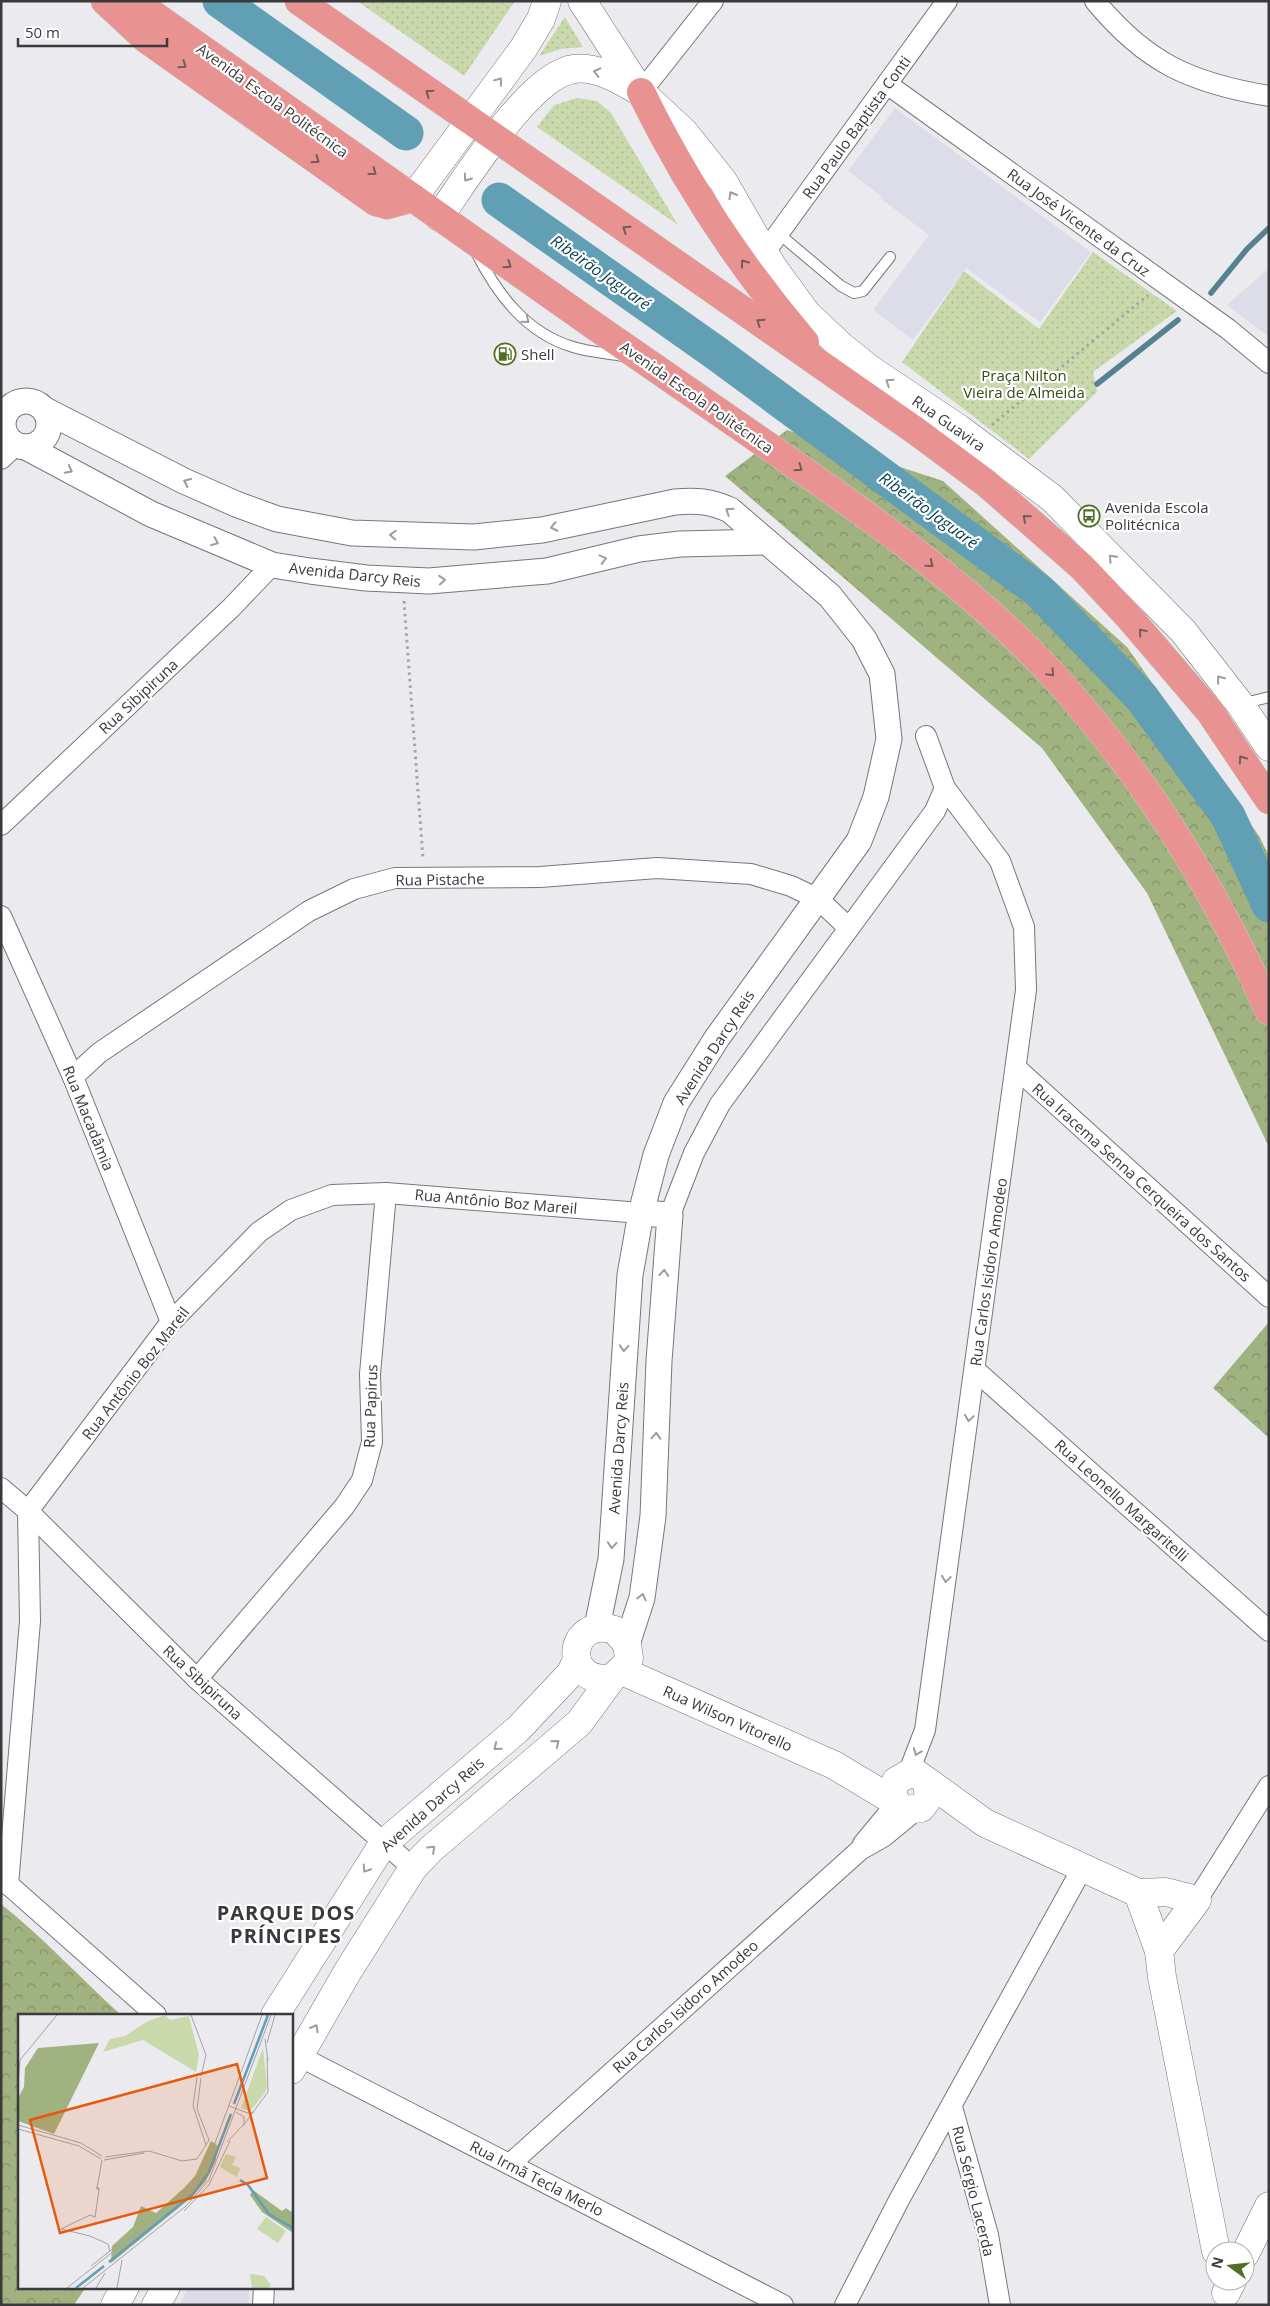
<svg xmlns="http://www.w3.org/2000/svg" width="1270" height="2306" font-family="'Open Sans',sans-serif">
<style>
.built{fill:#dcdde8}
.forest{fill:url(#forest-crowns)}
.park{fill:url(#park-dots)}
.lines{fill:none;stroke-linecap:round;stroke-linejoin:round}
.stream{stroke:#558190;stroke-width:5.5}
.river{stroke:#619fb4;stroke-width:35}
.service-casing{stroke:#77777a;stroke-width:12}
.minor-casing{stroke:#77777a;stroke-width:22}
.tertiary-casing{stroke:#77777a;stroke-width:27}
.secondary-casing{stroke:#77777a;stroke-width:29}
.trunk-casing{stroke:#c8c8c8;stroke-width:29}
.path{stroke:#a5a5a8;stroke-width:3;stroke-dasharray:2.5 4;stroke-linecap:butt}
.service{stroke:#fff;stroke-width:10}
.minor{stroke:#fff;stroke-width:20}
.tertiary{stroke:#fff;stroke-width:25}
.secondary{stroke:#fff;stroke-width:28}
.trunk{stroke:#e89292;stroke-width:28}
.oneway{stroke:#77595a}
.oneway2{stroke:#9c9c9e}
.labels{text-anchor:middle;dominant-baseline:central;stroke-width:4.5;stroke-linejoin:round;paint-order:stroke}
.street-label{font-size:15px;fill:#3a3a3c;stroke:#fff}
.poi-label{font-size:15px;fill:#3a3a3c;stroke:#fff;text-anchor:start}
.park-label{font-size:15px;fill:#384810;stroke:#fff}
.water-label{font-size:16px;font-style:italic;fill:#043f4f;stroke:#fff}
.district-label{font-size:20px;font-weight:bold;letter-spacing:1px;fill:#3a3a3c;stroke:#fff}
.inset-river{fill:none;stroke:#619fb4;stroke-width:2.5}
.inset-road{fill:none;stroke:#a4a4a7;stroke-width:1}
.view{fill:#e8590c;fill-opacity:0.15;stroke:#e8590c;stroke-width:2.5}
.inset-edge{fill:none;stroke:#3a3a3c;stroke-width:2.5}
</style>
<defs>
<pattern id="forest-crowns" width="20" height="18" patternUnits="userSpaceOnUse" patternTransform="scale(1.25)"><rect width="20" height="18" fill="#a0b280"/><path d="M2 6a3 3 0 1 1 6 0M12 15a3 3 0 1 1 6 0" fill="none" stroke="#83926a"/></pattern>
<pattern id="park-dots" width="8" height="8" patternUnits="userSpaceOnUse" patternTransform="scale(1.25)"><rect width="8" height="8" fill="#c9d9ac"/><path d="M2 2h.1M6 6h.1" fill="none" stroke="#adbb95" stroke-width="1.8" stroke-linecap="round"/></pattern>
</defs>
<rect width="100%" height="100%" fill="#ebebef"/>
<g class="built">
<path d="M895,108L1091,252L1040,322L966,268L913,340L873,310L929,235L880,198L881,196L848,171Z"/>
<path d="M1269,268V337L1227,305Z"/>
<path d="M189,2287H249V2305H179Z"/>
</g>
<g class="forest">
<path d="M787,430L943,481L1127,647L1259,836L1269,856V1147L1147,893L1042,748L725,476Z"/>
<path d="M1269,1322V1438L1213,1388Z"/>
<path d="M1,1904C44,1938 80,1978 121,2015H19V2287H86L74,2305H1Z"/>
</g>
<g class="park">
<path d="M357,1H515L464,76Z"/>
<path d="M565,17L583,47L561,49L539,56Z"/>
<path d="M577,98L597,101L611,113L678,225L537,127L554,105Z"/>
<path d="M1093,252L1177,311L1093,372L1097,392L1029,459L902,362L964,271L1039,329Z"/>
</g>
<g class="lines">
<g class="stream">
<path d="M1211,293L1247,249L1269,228"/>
<path d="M1097,384L1178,320"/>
</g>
<g class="river">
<path d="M220,1L406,133"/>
<path d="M499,200L716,353L1039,591L1142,698L1228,816L1269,905"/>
</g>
<g class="service-casing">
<g id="service">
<path d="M778,233L841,286L854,293L863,291L890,257"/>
<path d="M476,252C497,294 526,333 573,347C589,352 606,353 623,356"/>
<path d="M1241,704L1269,697"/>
</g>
</g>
<g class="minor-casing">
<g id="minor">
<path d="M1095,1C1146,63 1191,83 1269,96"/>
<path d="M887,84L1228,329L1269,363"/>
<path d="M641,92L713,1"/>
<path d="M765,252L947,1"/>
<path d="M1,459L16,445"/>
<path d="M1,825L232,607L272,565"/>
<path d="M1,916L73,1077L171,1322"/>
<path d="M1016,1068L1269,1297"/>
<path d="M73,1077L99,1053L309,911L354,889L395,878L540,877L657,868L751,874L791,886L818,899L849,928"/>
<path d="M670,1215L694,1153L720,1104L935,811L945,788L926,736"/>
<path d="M975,1370L1269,1631"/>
<path d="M1,1488L28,1511L197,1679L413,1868"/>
<path d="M197,1679L344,1507L362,1480L372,1442L370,1374L386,1193"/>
<path d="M908,1774L925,1730L1026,990L1024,927L1000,861L945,788"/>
<path d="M863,1844L896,1804"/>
<path d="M1,1878L156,2015"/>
<path d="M8,1885L30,1621L28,1511L171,1322L259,1232L291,1210L332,1195L386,1193L641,1213"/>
<path d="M1197,1900L1269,1786"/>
<path d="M291,2052L783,2305"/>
<path d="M952,2107L988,2235L1000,2305"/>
<path d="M511,2163L860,1850L883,1837L916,1810"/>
<path d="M263,2305L264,2287"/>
<path d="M845,2305L899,2200L1083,1867"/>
</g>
</g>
<g class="tertiary-casing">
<g id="tertiary">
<circle cx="26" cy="424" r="23"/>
<path d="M45,410L184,481L236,504L277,519L352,533L474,537L542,530L675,502C696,500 710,501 730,510L830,596L864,639L882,674L889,739L876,797L859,841L717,1038L676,1103L656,1155L641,1213L630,1275L611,1559L597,1627"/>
<path d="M26,447L151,514L272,565L310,571L366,578L429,581L547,571L639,549L680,544L767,542"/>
<path d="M627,1644L642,1598L653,1516L659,1361L670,1215L641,1213"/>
</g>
</g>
<g class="secondary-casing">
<g id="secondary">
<path d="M582,1L641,92L684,132L723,181L772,266L807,314L841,346L871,370L958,428L1052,498L1183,631L1240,704L1269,747"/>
<path d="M413,198L523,49L541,19L547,1"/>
<path d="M439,217C465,181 530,74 574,69C597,66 620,80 639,91"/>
<path d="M622,1671L834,1765L894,1801"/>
<path d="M927,1784L929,1797L921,1808L906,1810C894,1804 890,1795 896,1781L908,1774H917L985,1823L1138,1893L1166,1892L1197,1900L1159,1951L1162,1977L1216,2251"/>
<path d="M1138,1893L1159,1951"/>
<path d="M275,2015L383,1844L518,1729L570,1674L577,1660"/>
<path d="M291,2070L348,1971L413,1868L431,1849L579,1723L612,1678L626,1665L629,1658L627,1644L615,1630C567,1615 561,1686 612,1678"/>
<path d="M1245,2254L1269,2206"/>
<path d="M1226,2293L1232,2281"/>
<path d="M115,2305L125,2287"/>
<path d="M156,2305L166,2287"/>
</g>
</g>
<g class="trunk-casing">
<g id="trunk">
<path d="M105,1L146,39L376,202L387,205L413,198"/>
<path d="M134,1C288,110 442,219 596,327C662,373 728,418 794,464C884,527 977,593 1052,674C1143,773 1215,888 1269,1011"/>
<path d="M299,1L916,431L986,483L1082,567L1128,616L1210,712L1269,800"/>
<path d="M641,92C685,182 740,266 805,342"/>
</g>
</g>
<g class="path">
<path d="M992,425L1148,295"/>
<path d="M404,601L423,859"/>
</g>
<use href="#service" class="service"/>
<use href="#minor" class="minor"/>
<use href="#tertiary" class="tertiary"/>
<use href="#secondary" class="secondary"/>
<use href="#trunk" class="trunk"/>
</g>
<defs><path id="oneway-chevron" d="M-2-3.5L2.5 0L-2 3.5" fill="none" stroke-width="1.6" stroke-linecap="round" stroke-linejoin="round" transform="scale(1.25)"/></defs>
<g class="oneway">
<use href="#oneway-chevron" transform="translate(183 65) rotate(35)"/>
<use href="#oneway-chevron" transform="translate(429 93) rotate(-145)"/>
<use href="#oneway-chevron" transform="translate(316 160) rotate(35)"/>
<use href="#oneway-chevron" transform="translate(373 172) rotate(36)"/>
<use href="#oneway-chevron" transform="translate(626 229) rotate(-145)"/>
<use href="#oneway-chevron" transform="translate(744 263) rotate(-126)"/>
<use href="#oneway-chevron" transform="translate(508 265) rotate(35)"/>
<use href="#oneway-chevron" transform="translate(760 322) rotate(-145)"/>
<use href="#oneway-chevron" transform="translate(799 468) rotate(35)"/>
<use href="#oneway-chevron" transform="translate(1026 518) rotate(-139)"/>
<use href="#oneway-chevron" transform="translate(930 564) rotate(39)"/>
<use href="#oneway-chevron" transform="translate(1142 632) rotate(-130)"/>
<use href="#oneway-chevron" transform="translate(1051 673) rotate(47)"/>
<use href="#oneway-chevron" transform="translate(1242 759) rotate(-125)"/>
</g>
<g class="oneway2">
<use href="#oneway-chevron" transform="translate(597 72) rotate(-166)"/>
<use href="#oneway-chevron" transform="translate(499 81) rotate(-53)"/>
<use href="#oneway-chevron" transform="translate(467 178) rotate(125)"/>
<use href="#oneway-chevron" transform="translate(732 195) rotate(-120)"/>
<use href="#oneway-chevron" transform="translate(526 320) rotate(39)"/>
<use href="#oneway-chevron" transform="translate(889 382) rotate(-146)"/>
<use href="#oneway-chevron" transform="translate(69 470) rotate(28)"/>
<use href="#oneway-chevron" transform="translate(187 482) rotate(-155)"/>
<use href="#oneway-chevron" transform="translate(729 511) rotate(-146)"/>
<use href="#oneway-chevron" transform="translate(554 527) rotate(168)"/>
<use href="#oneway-chevron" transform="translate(393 535) rotate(-177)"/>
<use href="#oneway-chevron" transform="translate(215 542) rotate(22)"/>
<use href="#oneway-chevron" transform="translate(1112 558) rotate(-133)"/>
<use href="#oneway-chevron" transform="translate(603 559) rotate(-15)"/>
<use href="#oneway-chevron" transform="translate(442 580) rotate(-4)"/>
<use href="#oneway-chevron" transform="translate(1220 679) rotate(-128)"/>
<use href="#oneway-chevron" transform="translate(664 1273) rotate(-85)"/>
<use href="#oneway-chevron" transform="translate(624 1348) rotate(94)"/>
<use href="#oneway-chevron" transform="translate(969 1418) rotate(98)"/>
<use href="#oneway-chevron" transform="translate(656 1436) rotate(-88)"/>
<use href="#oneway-chevron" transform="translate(612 1545) rotate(94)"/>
<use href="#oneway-chevron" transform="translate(946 1579) rotate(98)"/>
<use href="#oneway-chevron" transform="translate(642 1597) rotate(-77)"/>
<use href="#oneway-chevron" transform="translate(556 1743) rotate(-40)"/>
<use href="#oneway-chevron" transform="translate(497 1747) rotate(140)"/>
<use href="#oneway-chevron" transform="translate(917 1752) rotate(111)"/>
<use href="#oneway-chevron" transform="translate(432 1849) rotate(-43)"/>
<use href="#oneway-chevron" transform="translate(366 1869) rotate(123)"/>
<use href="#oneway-chevron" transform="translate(315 2028) rotate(-60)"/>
</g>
<defs>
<g id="fuel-ring" transform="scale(1.125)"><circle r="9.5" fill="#fff" stroke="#506e24" stroke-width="1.5"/><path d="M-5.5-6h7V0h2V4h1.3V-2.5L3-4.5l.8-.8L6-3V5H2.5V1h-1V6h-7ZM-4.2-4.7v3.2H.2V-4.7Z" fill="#506e24"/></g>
<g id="bus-ring" transform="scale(1.125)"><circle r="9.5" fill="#fff" stroke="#506e24" stroke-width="1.5"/><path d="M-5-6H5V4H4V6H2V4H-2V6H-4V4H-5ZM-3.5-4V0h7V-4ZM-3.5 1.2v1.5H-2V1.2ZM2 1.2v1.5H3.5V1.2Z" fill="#506e24"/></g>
</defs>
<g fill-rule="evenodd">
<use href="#fuel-ring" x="505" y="354"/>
<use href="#bus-ring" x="1089" y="516"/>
</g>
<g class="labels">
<g class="street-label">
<text transform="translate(273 100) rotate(36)">Avenida Escola Politécnica</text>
<text transform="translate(856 127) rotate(-54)">Rua Paulo Baptista Conti</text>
<text transform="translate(1079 222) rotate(36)">Rua José Vicente da Cruz</text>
<text transform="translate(697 397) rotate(35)">Avenida Escola Politécnica</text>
<text transform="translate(949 423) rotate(35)">Rua Guavira</text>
<text transform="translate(355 574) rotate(6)">Avenida Darcy Reis</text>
<text transform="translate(138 696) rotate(-43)">Rua Sibipiruna</text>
<text transform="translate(440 879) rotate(-1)">Rua Pistache</text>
<text transform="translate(714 1047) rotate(-57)">Avenida Darcy Reis</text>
<text transform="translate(89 1118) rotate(68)">Rua Macadâmia</text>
<text transform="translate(1142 1182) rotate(42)">Rua Iracema Senna Cerqueira dos Santos</text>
<text transform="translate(496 1201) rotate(5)">Rua Antônio Boz Mareil</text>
<text transform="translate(988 1272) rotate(-82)">Rua Carlos Isidoro Amodeo</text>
<text transform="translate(135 1373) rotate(-52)">Rua Antônio Boz Mareil</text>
<text transform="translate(370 1406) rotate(-88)">Rua Papirus</text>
<text transform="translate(618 1448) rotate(-86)">Avenida Darcy Reis</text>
<text transform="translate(1122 1500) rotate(42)">Rua Leonello Margaritelli</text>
<text transform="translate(203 1682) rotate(43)">Rua Sibipiruna</text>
<text transform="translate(728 1718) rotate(24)">Rua Wilson Vitorello</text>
<text transform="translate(432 1804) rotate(-42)">Avenida Darcy Reis</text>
<text transform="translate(685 2006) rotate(-42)">Rua Carlos Isidoro Amodeo</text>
<text transform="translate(537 2178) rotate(27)">Rua Irmã Tecla Merlo</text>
<text transform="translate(974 2191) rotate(76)">Rua Sérgio Lacerda</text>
</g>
<g class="poi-label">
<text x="521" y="354">Shell</text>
<text x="1105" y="507">Avenida Escola<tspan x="1105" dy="17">Politécnica</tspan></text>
</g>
<g class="park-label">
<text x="1024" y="375">Praça Nilton<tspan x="1024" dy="17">Vieira de Almeida</tspan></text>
</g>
<g class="water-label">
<text transform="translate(601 272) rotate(35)">Ribeirão Jaguaré</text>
<text transform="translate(929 510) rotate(36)">Ribeirão Jaguaré</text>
</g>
<g class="district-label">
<text x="286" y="1912">PARQUE DOS<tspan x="286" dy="23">PRÍNCIPES</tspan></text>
</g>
</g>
<g transform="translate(18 2014)">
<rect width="275" height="275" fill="#ebebef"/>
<path d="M248,203L268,217L260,229L239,215Z" fill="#c9d9ac"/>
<path d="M81,29L36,120L0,107V84L6,73L7,54L20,34ZM193,127L199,131L198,146L188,167L174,183L93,249L94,232L115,213L123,192L138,199L166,174L177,162ZM235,176L264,197L268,194L275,199V219L244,198L232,181Z" fill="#a0b280"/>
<path d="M147,1L152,6L171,2L181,41L178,58L125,26L85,38L92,25L107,22L128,8ZM245,34L249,71L247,79L232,97L223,94ZM208,140L218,143L214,151L222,154L219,163L202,153ZM232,260L246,262L253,271L251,274H234Z" fill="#c9d9ac"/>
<path class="inset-river" d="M216,90L250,1M222,166L230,171L251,200L275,214M91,248L175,180L191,158L213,100M58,274L86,252"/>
<path class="inset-road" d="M173,1L188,41L183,62M247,25L250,47M249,29L257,1M179,63L175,92L188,131M0,69L2,46L39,1M211,92L230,99L236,98M218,98L226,103V110M0,111L63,129L84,142M225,112L250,78L249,44M0,115L61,132L83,145M209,128L226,110M87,143L131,137L164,147L179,145L191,126L179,95L183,64M86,146L126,139L125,137M79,174L84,146M166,197L191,171L212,127M43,215L72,201L77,203L81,176L78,174H81V176M43,215L72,222L90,230L92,237M73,252L102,229M49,274L162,185L179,167L193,140L244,1M65,274L168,192L191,166L253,1M78,274L87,259M99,274L104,246"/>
<path class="view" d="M219,50L249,164L42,219L12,106Z"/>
<rect width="275" height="275" class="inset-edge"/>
</g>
<rect width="1270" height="2306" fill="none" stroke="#3a3a3c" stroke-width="5"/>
<g transform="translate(1230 2266) rotate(285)"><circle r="24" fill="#ffffff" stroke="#b0b0b1"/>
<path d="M0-4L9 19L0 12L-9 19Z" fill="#506e24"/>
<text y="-8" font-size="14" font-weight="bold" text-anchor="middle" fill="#3a3a3c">N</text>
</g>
<path d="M18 38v8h149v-8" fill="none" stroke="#3a3a3c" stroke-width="2.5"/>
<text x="25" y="38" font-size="15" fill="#3a3a3c" stroke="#ffffff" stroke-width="4" paint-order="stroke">50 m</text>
</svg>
